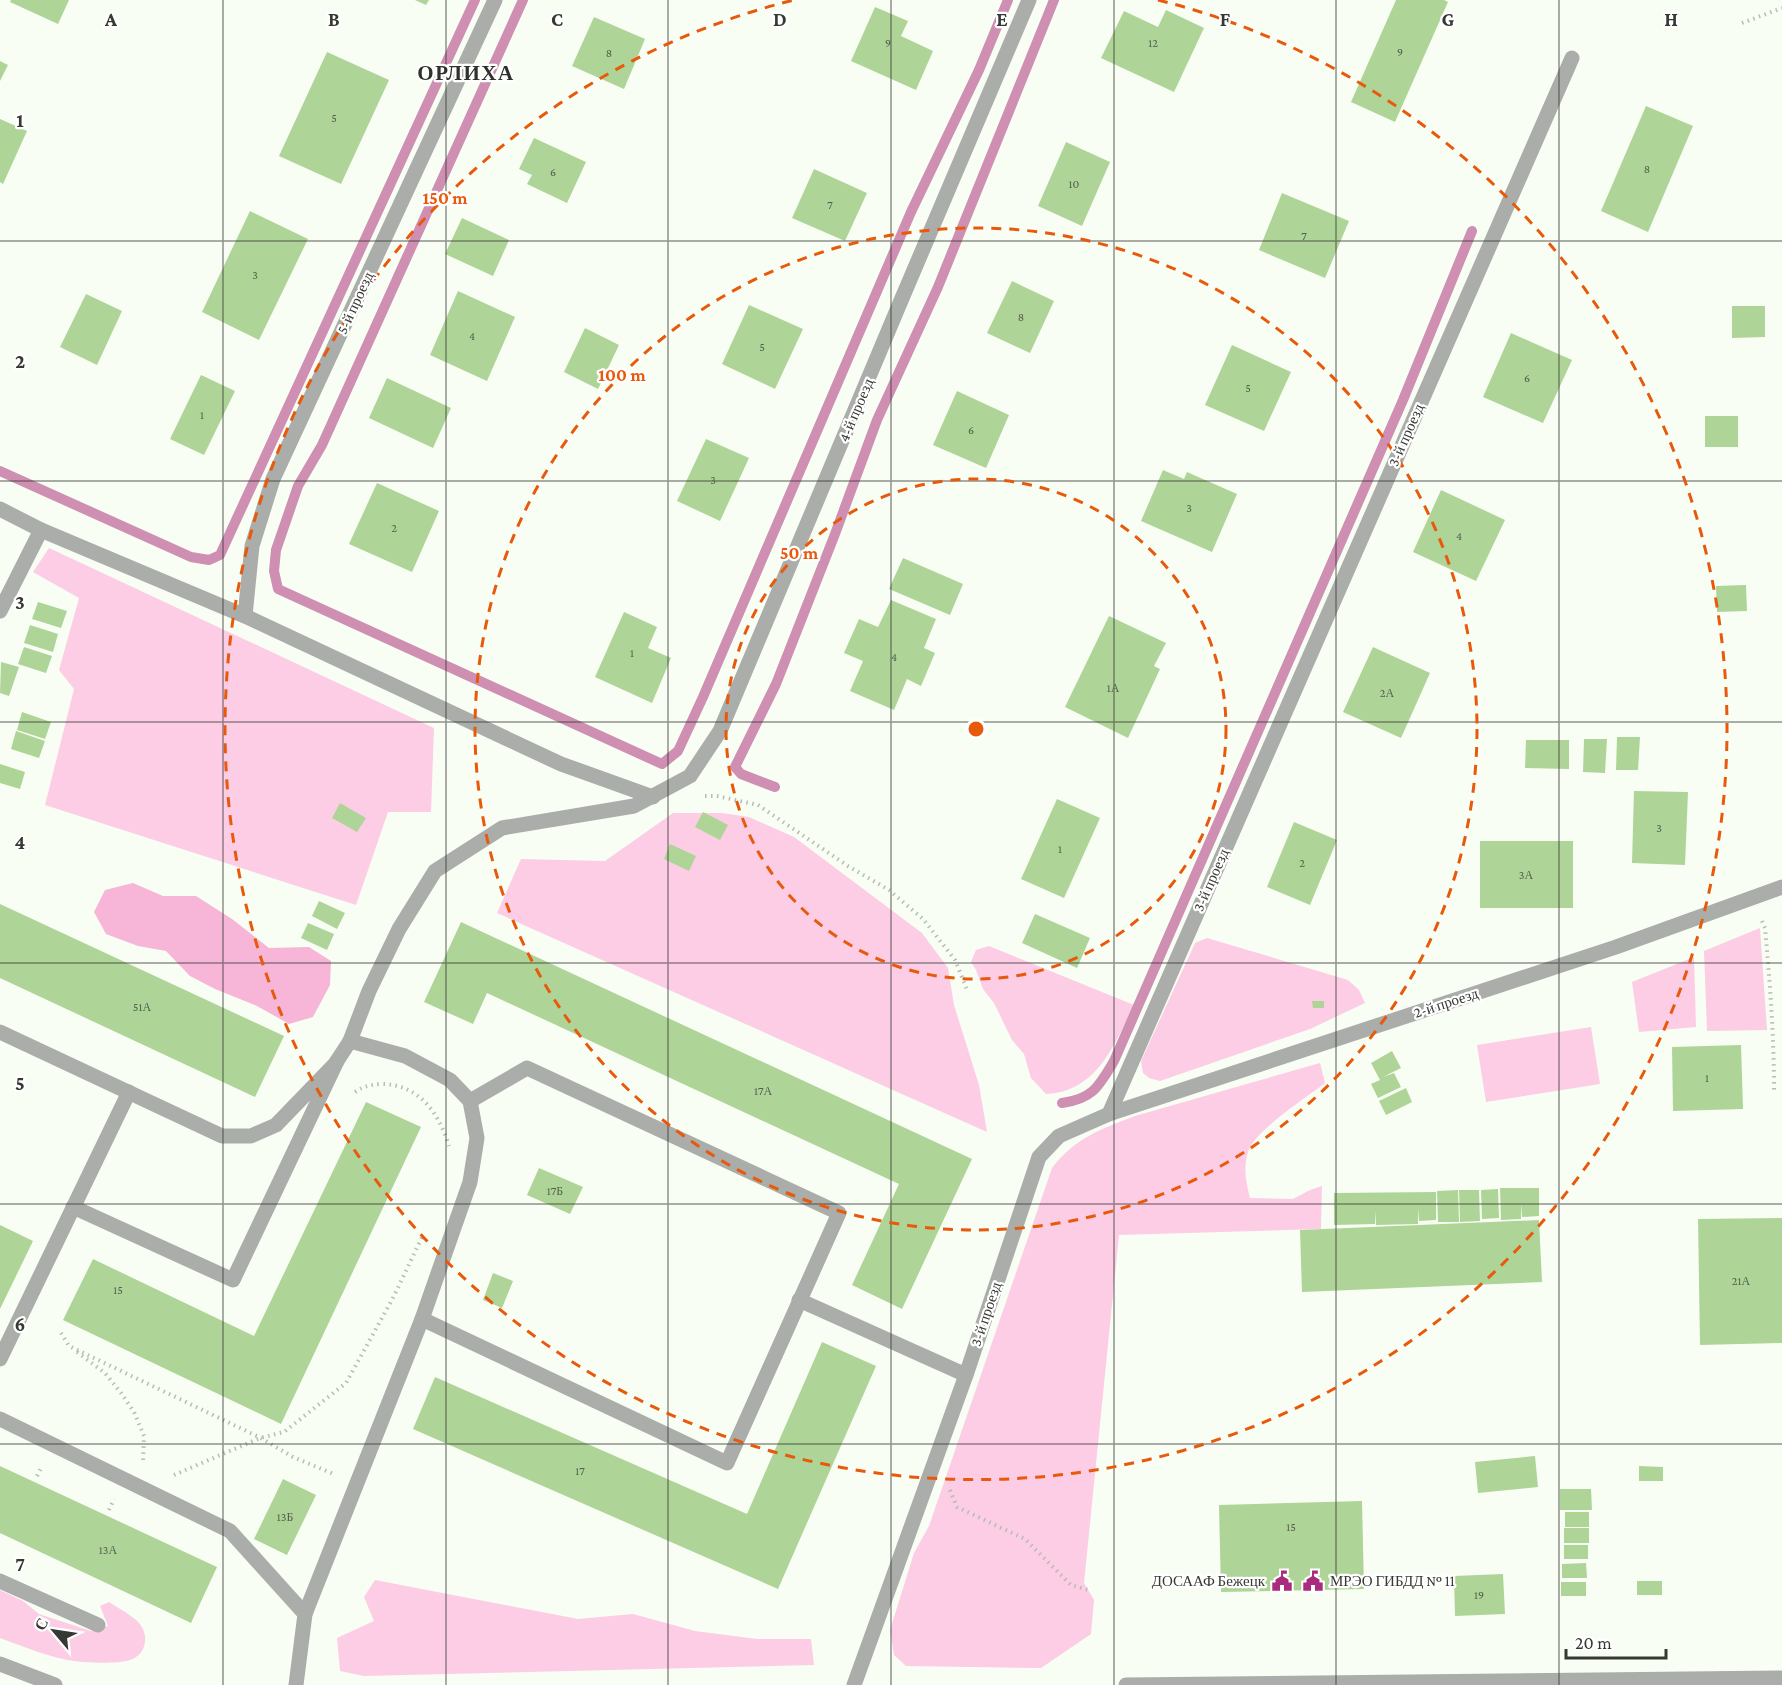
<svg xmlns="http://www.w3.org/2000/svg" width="1782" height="1685" font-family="'Crimson Pro',serif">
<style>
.green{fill:#fccde5}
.forest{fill:#f7b5d8}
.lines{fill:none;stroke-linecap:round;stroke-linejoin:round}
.stream{stroke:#cf8fb2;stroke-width:10}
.building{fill:#afd498}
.path{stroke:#b8bcb4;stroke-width:4;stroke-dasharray:1.5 4.5;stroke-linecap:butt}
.minor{stroke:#aaada9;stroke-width:15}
.grid{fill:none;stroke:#363834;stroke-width:1.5;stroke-opacity:0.55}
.ring{fill:none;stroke:#e8590c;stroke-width:3;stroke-dasharray:10 8}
.labels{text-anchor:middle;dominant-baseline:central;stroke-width:4.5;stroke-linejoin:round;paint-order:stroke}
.number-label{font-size:12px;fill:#545f4d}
.street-label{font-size:15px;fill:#363834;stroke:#fff}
.poi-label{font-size:15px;fill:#363834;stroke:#fff;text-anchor:end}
.district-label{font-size:21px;font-weight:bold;letter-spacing:1.5px;fill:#2e322b;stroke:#fff}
.grid-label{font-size:20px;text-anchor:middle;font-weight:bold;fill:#363834;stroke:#fff;stroke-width:4.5;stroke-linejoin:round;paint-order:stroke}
.centre{fill:#e8590c;stroke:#fff;stroke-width:3}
.ring-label{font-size:18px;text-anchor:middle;font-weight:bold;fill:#e8590c;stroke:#fff;stroke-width:4.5;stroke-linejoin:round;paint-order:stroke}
</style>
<rect width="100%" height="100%" fill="#f8fef4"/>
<g class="green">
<path d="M49,548L434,728L431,812H388L356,905L45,805L74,689L59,670L79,598L33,572Z"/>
<path d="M673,813H722L749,817L794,837L922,933L948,968L954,1005L979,1085L987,1132L497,913L521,859L605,861Z"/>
<path d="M1760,928L1767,1030L1707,1031L1704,951Z"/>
<path d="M1207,938L1348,980L1359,990L1365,1003L1310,1029L1160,1081L1149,1078L1143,1073L1141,1061L1195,943Z"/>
<path d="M989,946L1134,1005C1114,1045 1097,1092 1046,1094L1031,1078L1024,1054L1012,1040L994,1003L983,989L976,970L971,962L976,950Z"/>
<path d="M1694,957L1696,1027L1639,1032L1632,982Z"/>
<path d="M1591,1027L1600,1084L1486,1102L1477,1045Z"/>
<path d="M1320,1063L1325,1083C1307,1097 1253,1132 1248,1152C1243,1169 1246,1182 1250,1198L1293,1199L1310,1190L1322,1186L1321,1229L1119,1235L1084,1583L1094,1600L1091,1634L1041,1668L906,1666L894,1655L890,1630L914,1553L929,1526L1052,1168C1075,1138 1101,1129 1135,1116Z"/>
<path d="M375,1580L578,1619L633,1614L695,1631L757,1639H811L814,1665L364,1676L340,1671L337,1638L374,1621L364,1597Z"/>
<path d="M0,1590L23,1601L39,1614L91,1631L108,1626L100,1606L109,1602C118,1608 132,1615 139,1623C150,1636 146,1655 130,1660C117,1664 88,1663 74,1661C51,1658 22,1646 0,1638Z"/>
</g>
<path class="forest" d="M133,883L163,896H196L232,919L269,948L309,947L331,961L330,985L313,1017L289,1024L257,1006L215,989L190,976L166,951L138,946L106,934L94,912L105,890Z"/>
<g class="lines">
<g class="stream">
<path d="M523,0L322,445L298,486L276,550L274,571L278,589L662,764L678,751L703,697L911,212L979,70L1008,0"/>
<path d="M0,471L191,557L209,560L220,555L475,0"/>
<path d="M775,787L741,774L735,767L776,684L835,534L877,420L938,287L1054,0"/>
<path d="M1062,1103C1093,1099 1099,1086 1114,1061L1403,400L1472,231"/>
</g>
</g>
<g class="building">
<path d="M11,0H69L58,24L10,2Z"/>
<path d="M415,0H429L426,5Z"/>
<path d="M1396,0H1444L1448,2L1395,122L1351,102Z"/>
<path d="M875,7L908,21L901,36L933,51L916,90L851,61Z"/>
<path d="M1166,10L1204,28L1174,92L1101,58L1124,11L1158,27Z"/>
<path d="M594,17L645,39L624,89L572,66Z"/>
<path d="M327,52L389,80L341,184L279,156Z"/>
<path d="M0,61L8,65L0,81Z"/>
<path d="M1646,106L1693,126L1648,232L1601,211Z"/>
<path d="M0,119L27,131L3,184L0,182Z"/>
<path d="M534,138L586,162L567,203L527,184L532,175L519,169Z"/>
<path d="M1066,142L1110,162L1082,226L1038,206Z"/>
<path d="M814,169L867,193L845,241L792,218Z"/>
<path d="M1282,193L1349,221L1325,278L1259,250Z"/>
<path d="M250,211L308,239L259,340L202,312Z"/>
<path d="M462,218L509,240L493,276L445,254Z"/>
<path d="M1012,281L1054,301L1030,353L987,333Z"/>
<path d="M458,291L515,317L487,381L430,355Z"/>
<path d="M86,294L122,311L97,365L60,347Z"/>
<path d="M749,305L803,329L775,389L722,364Z"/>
<path d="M1732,306H1765V337L1732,338Z"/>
<path d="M585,328L619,345L598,389L564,372Z"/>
<path d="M1511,333L1572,360L1543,423L1483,397Z"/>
<path d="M1232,345L1291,372L1264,431L1205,405Z"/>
<path d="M201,375L235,391L204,455L170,439Z"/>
<path d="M387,378L451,408L433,448L369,418Z"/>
<path d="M957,391L1009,415L986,468L933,445Z"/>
<rect x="1705" y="416" width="33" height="31"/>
<path d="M706,439L749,458L720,521L677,501Z"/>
<path d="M1163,470L1184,479L1187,472L1237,494L1212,552L1141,521Z"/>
<path d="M377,483L439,511L412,572L349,544Z"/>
<path d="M1441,490L1505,520L1476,581L1413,552Z"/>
<path d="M903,558L963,584L950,615L889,589Z"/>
<path d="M1746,585L1747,611L1717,612L1716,586Z"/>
<path d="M891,600L936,619L924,648L935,653L921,686L907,679L894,710L850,691L863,661L844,653L859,619L878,627Z"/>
<path d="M38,602L67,611L61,628L32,619Z"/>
<path d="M624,612L657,627L648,648L671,658L652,703L595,677Z"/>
<path d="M1109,616L1166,643L1154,666L1160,669L1128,738L1065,707Z"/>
<path d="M30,625L58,634L53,652L24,643Z"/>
<path d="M24,647L52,656L46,673L18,664Z"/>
<path d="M1373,647L1430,673L1401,738L1343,712Z"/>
<path d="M1,662L19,667L9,696L0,693Z"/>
<path d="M22,712L51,722L45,739L17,730Z"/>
<path d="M16,731L45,741L39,758L11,749Z"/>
<path d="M1617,737H1640L1638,770H1616Z"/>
<path d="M1584,739H1607L1605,773L1583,772Z"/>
<path d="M1526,740H1569V769L1525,768Z"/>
<path d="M0,764L25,772L20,789L0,783Z"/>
<path d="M1634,791L1688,792L1685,865L1632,863Z"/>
<path d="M1057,799L1100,818L1064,898L1021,879Z"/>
<path d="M340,803L366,818L357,832L332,818Z"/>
<path d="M703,812L728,825L720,840L695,827Z"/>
<path d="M1294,822L1337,840L1310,905L1267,887Z"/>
<rect x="1480" y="841" width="93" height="67"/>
<path d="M670,844L696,856L689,871L664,859Z"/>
<path d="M319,901L345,913L337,929L312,916Z"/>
<path d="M0,904L284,1036L255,1097L0,978Z"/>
<path d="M1035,914L1090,938L1077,968L1022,943Z"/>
<path d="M461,922L972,1159L902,1309L852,1285L899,1184L487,993L473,1024L424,1002Z"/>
<path d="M308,923L334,934L327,950L301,938Z"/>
<path d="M1312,1001H1324V1008H1313Z"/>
<path d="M1741,1045L1743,1109L1673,1111L1672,1047Z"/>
<path d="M1392,1051L1401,1068L1383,1077L1394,1073L1401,1087L1378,1098L1371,1084L1380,1080L1371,1063Z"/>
<path d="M1406,1088L1412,1102L1386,1115L1379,1101Z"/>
<path d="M366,1102L421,1127L281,1424L63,1320L93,1259L254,1336Z"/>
<path d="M539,1168L583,1187L570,1214L527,1195Z"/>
<path d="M1500,1188H1539V1216L1522,1217L1521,1203V1219L1501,1220Z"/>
<path d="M1498,1189L1499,1218L1482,1219L1481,1190Z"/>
<path d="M1458,1190L1459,1222H1438L1437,1191Z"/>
<path d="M1459,1190H1479L1480,1221L1460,1222Z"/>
<path d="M1436,1192V1220L1419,1221L1418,1208V1224L1376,1225V1211L1375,1224L1334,1225V1193Z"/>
<path d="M1782,1218V1343L1700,1345L1698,1219Z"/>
<path d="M1539,1220L1542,1282L1302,1292L1300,1230Z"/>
<path d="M0,1225L33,1241L0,1309Z"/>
<path d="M493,1273L513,1281L502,1308L483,1300Z"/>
<path d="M822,1342L876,1366L778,1589L413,1429L435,1377L747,1514Z"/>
<path d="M1535,1456L1538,1487L1478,1493L1475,1462Z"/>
<path d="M0,1466L217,1567L191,1623L0,1533Z"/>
<path d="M1639,1466L1663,1467V1481H1639Z"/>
<path d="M283,1479L316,1495L287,1555L254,1539Z"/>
<path d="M1560,1489H1591L1592,1510H1560Z"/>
<path d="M1362,1501L1364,1589L1221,1592L1219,1505Z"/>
<rect x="1565" y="1512" width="24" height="15"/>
<rect x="1564" y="1528" width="25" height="15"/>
<rect x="1564" y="1545" width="24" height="14"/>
<path d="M1586,1563L1587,1578H1562V1564Z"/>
<path d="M1503,1574L1505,1614L1455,1616L1454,1576Z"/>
<rect x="1637" y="1581" width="25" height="14"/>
<rect x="1561" y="1582" width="25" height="14"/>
</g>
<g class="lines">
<g class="path">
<path d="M1742,23L1782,8"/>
<path d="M705,796H717L758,805L848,866L889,890L923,919L955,960L968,992"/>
<path d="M1762,921L1765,928C1770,982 1774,1036 1774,1090"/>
<path d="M355,1092C364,1086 369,1085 381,1084C419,1084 439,1113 449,1146"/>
<path d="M61,1333L69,1346L259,1437L293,1457L336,1475"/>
<path d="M77,1352L105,1373L121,1393L134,1412L144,1436L143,1463"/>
<path d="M174,1475L260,1438L284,1432L346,1383L394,1296L423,1235"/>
<path d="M37,1476L42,1466"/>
<path d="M950,1490L957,1507L1025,1539L1071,1585L1088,1590"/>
<path d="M109,1510L114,1499"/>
</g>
<g class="minor">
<path d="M0,509L41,530L245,616L561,764L653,797"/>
<path d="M0,611L41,530"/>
<path d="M245,616L252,546L273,479L495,0"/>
<path d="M0,1032L222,1136H251L276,1125L335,1064L350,1041"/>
<path d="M1109,1114L1616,947L1782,887"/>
<path d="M73,1207L233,1280L337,1061"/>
<path d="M799,1300L966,1375"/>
<path d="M422,1319L727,1463L839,1213L527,1068L470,1101"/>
<path d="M0,1359L129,1092"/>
<path d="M0,1419L230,1531L305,1614"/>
<path d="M0,1581L98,1625"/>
<path d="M0,1664L55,1685"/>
<path d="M296,1685L305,1614L422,1319L470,1182L477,1138L470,1101L450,1080L405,1056L350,1041L369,991L399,929L435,871L502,828L634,806L690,776L720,731L900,303L1029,0"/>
<path d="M854,1685L966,1375L1039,1157L1059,1136L1109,1114L1572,58"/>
<path d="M1126,1685L1782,1678"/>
</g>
</g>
<path class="grid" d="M223,0V1685M446,0V1685M668,0V1685M891,0V1685M1114,0V1685M1336,0V1685M1559,0V1685M0,241H1782M0,481H1782M0,722H1782M0,963H1782M0,1204H1782M0,1444H1782"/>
<g class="ring">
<circle cx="976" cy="729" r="250"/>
<circle cx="976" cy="729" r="501"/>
<path d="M1158 0A751 751 0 1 1 794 0"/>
</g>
<defs>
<g id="civic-bare" transform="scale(1.62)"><path d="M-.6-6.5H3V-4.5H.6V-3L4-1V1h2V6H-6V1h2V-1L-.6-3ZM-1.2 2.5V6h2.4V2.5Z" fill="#a92b7d" stroke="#fff" stroke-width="2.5" paint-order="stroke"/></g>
</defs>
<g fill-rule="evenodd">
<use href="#civic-bare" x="1282" y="1581"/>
<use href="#civic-bare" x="1313" y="1581"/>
</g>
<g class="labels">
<g class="number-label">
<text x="888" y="43">9</text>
<text x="1153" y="43">12</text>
<text x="1400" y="52">9</text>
<text x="609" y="53">8</text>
<text x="334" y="118">5</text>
<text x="1647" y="169">8</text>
<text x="553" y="172">6</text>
<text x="1074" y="184">10</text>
<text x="830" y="205">7</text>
<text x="1304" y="236">7</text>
<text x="255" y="275">3</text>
<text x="1021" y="317">8</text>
<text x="472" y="336">4</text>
<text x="762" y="347">5</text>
<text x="1527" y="378">6</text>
<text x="1248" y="388">5</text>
<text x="202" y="415">1</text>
<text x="971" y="430">6</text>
<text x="713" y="480">3</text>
<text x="1189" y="508">3</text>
<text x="394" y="528">2</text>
<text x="1459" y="536">4</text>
<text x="632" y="653">1</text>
<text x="894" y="657">4</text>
<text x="1113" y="688">1А</text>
<text x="1387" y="693">2А</text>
<text x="1659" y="828">3</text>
<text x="1060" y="849">1</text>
<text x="1302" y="863">2</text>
<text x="1526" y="875">3А</text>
<text x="142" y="1007">51А</text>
<text x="1707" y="1078">1</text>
<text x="763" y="1091">17А</text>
<text x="555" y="1191">17Б</text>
<text x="1741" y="1281">21А</text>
<text x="118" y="1290">15</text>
<text x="580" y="1471">17</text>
<text x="285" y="1517">13Б</text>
<text x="1291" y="1527">15</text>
<text x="108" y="1550">13А</text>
<text x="1479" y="1595">19</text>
</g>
<g class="street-label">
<text transform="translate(355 303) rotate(-65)">5-й проезд</text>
<text transform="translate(856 410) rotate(-67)">4-й проезд</text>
<text transform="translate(1406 435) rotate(-66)">3-й проезд</text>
<text transform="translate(1211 880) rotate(-66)">3-й проезд</text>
<text transform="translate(1446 1003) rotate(-18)">2-й проезд</text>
<text transform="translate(986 1314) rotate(-71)">3-й проезд</text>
</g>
<g class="poi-label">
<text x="1265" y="1581">ДОСААФ Бежецк</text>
<text x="1330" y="1581" text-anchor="start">МРЭО ГИБДД № 11</text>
</g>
<g class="district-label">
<text x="466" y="73">ОРЛИХА</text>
</g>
</g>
<g class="grid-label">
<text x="111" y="26">A</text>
<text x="334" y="26">B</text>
<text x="557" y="26">C</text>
<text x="780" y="26">D</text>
<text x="1002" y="26">E</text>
<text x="1225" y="26">F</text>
<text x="1448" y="26">G</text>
<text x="1671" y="26">H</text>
<text x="20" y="127">1</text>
<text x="20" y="368">2</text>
<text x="20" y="609">3</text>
<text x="20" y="849">4</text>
<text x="20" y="1090">5</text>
<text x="20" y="1331">6</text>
<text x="20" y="1571">7</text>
</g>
<circle cx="976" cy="729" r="9" class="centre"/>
<g class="ring-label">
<text x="445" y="204">150 m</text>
<text x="622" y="381">100 m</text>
<text x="799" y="559">50 m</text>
</g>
<g transform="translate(54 1631) rotate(299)" stroke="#ffffff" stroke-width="4.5" paint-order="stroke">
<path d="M0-4.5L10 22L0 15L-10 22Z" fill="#363834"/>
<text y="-9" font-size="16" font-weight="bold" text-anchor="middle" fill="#363834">С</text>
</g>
<path d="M1566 1649v9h100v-9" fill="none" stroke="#363834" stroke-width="3"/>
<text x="1575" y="1649" font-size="18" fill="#363834" stroke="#ffffff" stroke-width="4.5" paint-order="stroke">20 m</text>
</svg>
